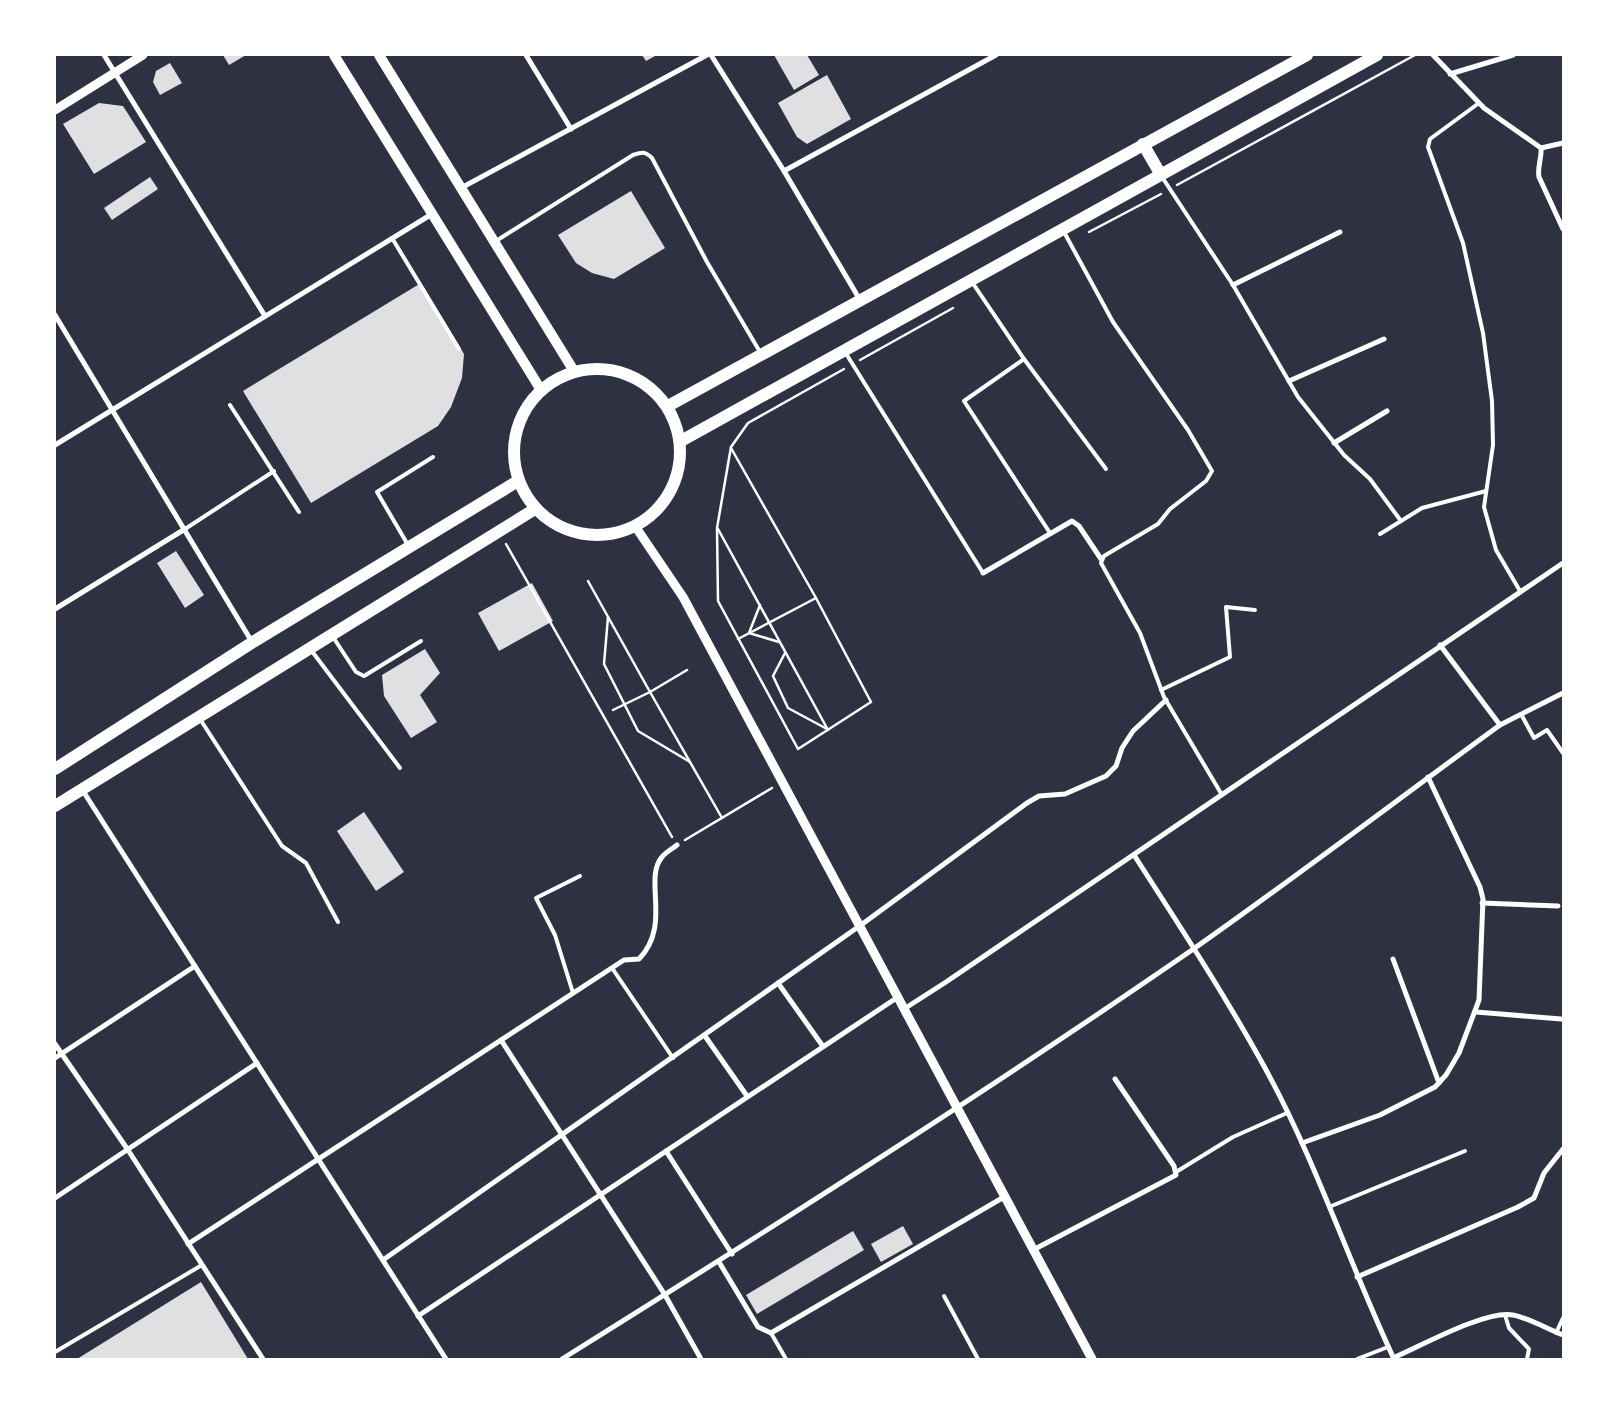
<svg xmlns="http://www.w3.org/2000/svg" width="1618" height="1414" font-family="Merriweather,serif">
<style>
.building{fill:#e0e0e3}
.lines{fill:none;stroke-linecap:round;stroke-linejoin:round}
.path{stroke:#fff;stroke-width:2.5}
.service{stroke:#fff;stroke-width:4}
.minor{stroke:#fff;stroke-width:5}
.tertiary{stroke:#fff;stroke-width:9}
.secondary{stroke:#fff;stroke-width:10}
.primary{stroke:#fff;stroke-width:12}
</style>
<rect width="100%" height="100%" fill="#2d3142"/>
<g class="building">
<path d="M223,55H246L229,65Z"/>
<path d="M642,55H657L646,61Z"/>
<path d="M774,55H807L819,75L794,90Z"/>
<path d="M170,63L182,83L160,95L153,82L156,71Z"/>
<path d="M827,75L851,119L807,144L797,137L778,103Z"/>
<path d="M99,103L123,106L146,142L94,174L63,124Z"/>
<path d="M150,177L158,189L112,220L104,208Z"/>
<path d="M631,191L665,248L614,279L592,273L576,263L558,235Z"/>
<path d="M421,283L464,354L462,378L451,407L438,426L311,503L243,391Z"/>
<path d="M176,551L204,595L185,608L157,563Z"/>
<path d="M532,583L553,621L499,651L478,613Z"/>
<path d="M425,649L440,673L420,695L437,722L411,738L384,696L382,675Z"/>
<path d="M364,812L404,872L376,891L337,831Z"/>
<path d="M903,1226L913,1244L881,1262L871,1244Z"/>
<path d="M853,1231L864,1250L757,1314L746,1295Z"/>
<path d="M201,1282L248,1359H77Z"/>
</g>
<g class="lines">
<g class="path">
<path d="M1177,185L1415,55"/>
<path d="M1089,232L1161,194"/>
<path d="M860,360L953,308"/>
<path d="M731,448L816,598L738,639"/>
<path d="M718,529L828,730"/>
<path d="M506,544L672,837"/>
<path d="M588,581L650,692L613,710"/>
<path d="M816,598L871,702L798,749L718,601L717,528L731,447L748,423L844,369"/>
<path d="M760,605L749,633L779,642"/>
<path d="M608,617L604,664L638,731L690,762"/>
<path d="M785,653L773,676L788,708L827,729"/>
<path d="M687,670L650,692L722,818"/>
<path d="M685,840L772,788"/>
</g>
<g class="service">
<path d="M1479,103L1430,139L1428,147L1463,243L1483,333L1492,401L1493,445L1484,507L1496,550L1520,591"/>
<path d="M1162,177L1233,285L1298,397L1344,455L1370,479L1401,521"/>
<path d="M1064,232L1113,322L1188,430L1212,471L1206,481L1170,509L1158,524L1104,556L1101,563L1140,633L1164,697L1222,795"/>
<path d="M392,238L459,349"/>
<path d="M496,241L633,155C642,152 645,151 652,158L707,262L760,352"/>
<path d="M972,282L1024,359L964,401L1050,533"/>
<path d="M845,352L983,573"/>
<path d="M1024,359L1106,469"/>
<path d="M230,405L299,512"/>
<path d="M185,529L274,471"/>
<path d="M1380,534L1422,508L1486,491"/>
<path d="M408,545L377,492L433,457"/>
<path d="M333,637L356,672L364,676L421,641"/>
<path d="M311,650L400,768"/>
<path d="M1161,690L1230,657L1226,607L1255,610"/>
<path d="M1521,714L1534,738L1547,730L1563,753"/>
<path d="M200,719L282,846L306,863L338,922"/>
<path d="M612,968L673,1058"/>
<path d="M573,993L555,935L536,898L580,876"/>
<path d="M1176,1172L1233,1137L1287,1113"/>
<path d="M1329,1207L1465,1151"/>
<path d="M944,1296L978,1359"/>
<path d="M1505,1315L1509,1328L1529,1349L1527,1359"/>
<path d="M771,1333L786,1359"/>
<path d="M1556,1333L1563,1318"/>
<path d="M55,1352L202,1265"/>
<path d="M1357,1359L1388,1347"/>
</g>
<g class="minor">
<path d="M104,55L265,316"/>
<path d="M526,55L571,129"/>
<path d="M711,55L784,171L860,300"/>
<path d="M1433,55L1484,108L1541,148C1542,158 1537,167 1539,177L1563,229"/>
<path d="M1450,74L1513,55"/>
<path d="M1541,148L1563,143"/>
<path d="M784,171L996,55"/>
<path d="M461,188L707,55"/>
<path d="M1233,285L1340,232"/>
<path d="M55,315L252,642"/>
<path d="M1289,381L1384,339"/>
<path d="M1334,443L1387,411"/>
<path d="M55,445L432,214"/>
<path d="M983,573L1072,521L1079,526L1101,559"/>
<path d="M55,609L185,529"/>
<path d="M1500,725L1563,693"/>
<path d="M83,791L446,1359"/>
<path d="M1134,855C1179,925 1225,995 1265,1068C1316,1161 1349,1263 1394,1359"/>
<path d="M1482,903L1558,906"/>
<path d="M1393,959L1439,1083"/>
<path d="M778,983L822,1045"/>
<path d="M904,1009L946,982L1563,563"/>
<path d="M1476,1012L1561,1019"/>
<path d="M705,1036L747,1096"/>
<path d="M501,1040L665,1295L701,1359"/>
<path d="M55,1044L128,1150L263,1359"/>
<path d="M55,1058L195,966"/>
<path d="M1302,1143L1380,1115L1435,1087L1446,1075L1459,1053L1479,1000L1483,899L1480,887L1428,777"/>
<path d="M666,1151L732,1254"/>
<path d="M55,1198L257,1063"/>
<path d="M188,1244L624,960L639,959C672,925 643,879 662,857C666,852 672,849 677,845"/>
<path d="M1033,1250L1176,1175L1174,1166L1115,1079"/>
<path d="M383,1260L861,925L1027,803L1039,796L1065,794L1106,776L1116,766L1122,748L1133,731L1166,700"/>
<path d="M719,1262L758,1327L771,1333L1004,1197"/>
<path d="M1357,1277L1518,1207L1534,1198L1544,1173L1563,1149"/>
<path d="M418,1316L898,997"/>
<path d="M1393,1358C1421,1346 1485,1310 1513,1315C1529,1318 1547,1329 1563,1335"/>
<path d="M562,1359C775,1226 986,1092 1192,950C1296,877 1397,800 1500,725L1440,645"/>
</g>
<g class="tertiary">
<path d="M55,110L143,55"/>
<path d="M635,526L683,597L1092,1359"/>
</g>
<g class="secondary">
<path d="M334,55L541,390"/>
<path d="M379,55L574,371"/>
</g>
<g class="primary">
<path d="M1143,144L1161,175"/>
<circle cx="597" cy="452" r="83"/>
<path d="M668,406L1307,55"/>
<path d="M681,441L1377,55"/>
<path d="M55,769L253,642L518,481"/>
<path d="M55,806L535,509"/>
</g>
</g>
<rect width="1618" height="1414" fill="none" stroke="#ffffff" stroke-width="112"/>
</svg>
